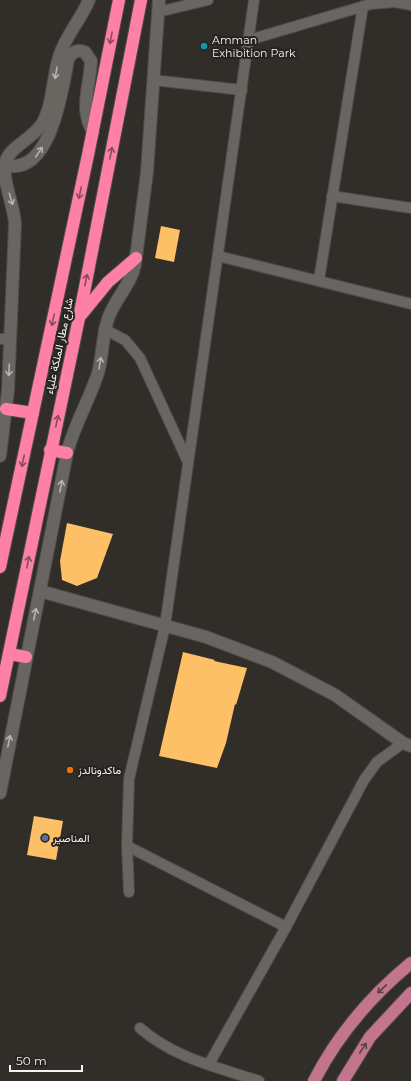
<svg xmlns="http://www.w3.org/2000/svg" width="411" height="1081" font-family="Montserrat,Vazirmatn,sans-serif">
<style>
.building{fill:#fec067}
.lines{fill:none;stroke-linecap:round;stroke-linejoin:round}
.minor-casing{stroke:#4e4b48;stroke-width:12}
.tertiary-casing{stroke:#4e4b48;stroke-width:14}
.primary-casing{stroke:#4e4b48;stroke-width:14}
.motorway-casing{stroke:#4e4b48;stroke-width:14}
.minor{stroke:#696661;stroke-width:10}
.tertiary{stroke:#696661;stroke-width:12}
.primary{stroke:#c2758c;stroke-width:12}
.motorway{stroke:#fe7fa8;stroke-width:12}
.oneway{stroke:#884d5d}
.oneway2{stroke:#b7b4b0}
.oneway3{stroke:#5d4046}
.culture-dot{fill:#0f9aa8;stroke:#272420;stroke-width:1.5}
.food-dot{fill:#e8710a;stroke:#272420;stroke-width:1.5}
.service-dot{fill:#5c6f8a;stroke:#272420;stroke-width:1.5}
.labels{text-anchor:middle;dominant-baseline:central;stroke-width:4;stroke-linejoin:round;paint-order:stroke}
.poi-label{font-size:11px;fill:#f6f4f1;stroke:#272420;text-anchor:start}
.street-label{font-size:11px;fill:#f6f4f1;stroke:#272420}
</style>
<rect width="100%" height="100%" fill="#312e2a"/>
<g class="building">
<path d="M161,226L180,230L174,262L155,258Z"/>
<path d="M67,523L113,534L97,578L77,586L62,580L60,561Z"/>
<path d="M183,652L215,660L214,661L247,668L236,705L235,704L226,743L217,768L159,756Z"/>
<path d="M34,816L63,821L56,860L27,855Z"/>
</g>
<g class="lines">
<g class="minor-casing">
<g id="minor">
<path d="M158,12L208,0"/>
<path d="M249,40L371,4L395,2L411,5"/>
<path d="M153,80L242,90"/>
<path d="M332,196L411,208"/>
<path d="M218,256L411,304"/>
<path d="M319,280L363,6"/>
<path d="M104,329L125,340L140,358L187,460"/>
<path d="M0,339H11"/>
<path d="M127,846L286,927"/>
<path d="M129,892L127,846L129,779L165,626L254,0"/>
<path d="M140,1028C174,1058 217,1067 259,1081"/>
<path d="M209,1064L286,927L364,780L377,762L403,743"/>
</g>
</g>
<g class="tertiary-casing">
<g id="tertiary">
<path d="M5,165C51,177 62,90 68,60C71,52 77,49 85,52L91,61C90,87 79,108 93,132"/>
<path d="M0,456L8,390L15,224C14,204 1,180 6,161C9,148 32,139 42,124C54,103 52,77 60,54C67,34 81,19 89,0"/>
<path d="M40,591L206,637L272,662L335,695L403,743L411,746"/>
<path d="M0,793L67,453C74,425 89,401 98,373C103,355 102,335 109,316C116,298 131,284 135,265L147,172L159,0"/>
</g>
</g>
<g class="primary-casing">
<g id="primary">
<path d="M314,1081C338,1034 371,996 411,963"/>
<path d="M343,1081L370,1037L411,993"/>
</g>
</g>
<g class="motorway-casing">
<g id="motorway">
<path d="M81,315L108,282L136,258"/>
<path d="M6,409L33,413"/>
<path d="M50,450L67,453"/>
<path d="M0,567L88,155L119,0"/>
<path d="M10,654L26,657"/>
<path d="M0,696L79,318L141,0"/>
</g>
</g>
<use href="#minor" class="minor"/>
<use href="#tertiary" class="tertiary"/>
<use href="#primary" class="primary"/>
<use href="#motorway" class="motorway"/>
</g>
<defs><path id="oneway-shaft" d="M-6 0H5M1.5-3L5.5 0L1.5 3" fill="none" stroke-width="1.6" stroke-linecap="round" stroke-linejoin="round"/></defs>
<g class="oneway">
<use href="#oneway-shaft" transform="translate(111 38) rotate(101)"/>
<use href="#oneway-shaft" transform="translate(111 153) rotate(-79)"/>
<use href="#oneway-shaft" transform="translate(80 193) rotate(102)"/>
<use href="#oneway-shaft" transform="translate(86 280) rotate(-79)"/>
<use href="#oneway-shaft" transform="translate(53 320) rotate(102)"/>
<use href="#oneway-shaft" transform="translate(57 421) rotate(-78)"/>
<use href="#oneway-shaft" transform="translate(23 461) rotate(102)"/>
<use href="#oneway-shaft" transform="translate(28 562) rotate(-79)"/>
</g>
<g class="oneway2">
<use href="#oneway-shaft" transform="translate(56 73) rotate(100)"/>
<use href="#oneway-shaft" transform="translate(39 152) rotate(-56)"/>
<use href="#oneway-shaft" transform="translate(11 199) rotate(73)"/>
<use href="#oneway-shaft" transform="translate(100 363) rotate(-81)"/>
<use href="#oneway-shaft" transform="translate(9 370) rotate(93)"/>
<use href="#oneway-shaft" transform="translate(61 486) rotate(-79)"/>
<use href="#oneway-shaft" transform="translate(35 614) rotate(-78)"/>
<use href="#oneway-shaft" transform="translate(9 741) rotate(-79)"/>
</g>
<g class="oneway3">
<use href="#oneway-shaft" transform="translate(382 989) rotate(137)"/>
<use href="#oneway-shaft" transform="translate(363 1048) rotate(-56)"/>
</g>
<circle class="culture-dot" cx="204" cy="46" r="4"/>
<circle class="food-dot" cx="70" cy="770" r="4"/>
<circle class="service-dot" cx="45" cy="838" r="4"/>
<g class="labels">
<g class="poi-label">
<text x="212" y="40">Amman<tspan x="212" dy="13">Exhibition Park</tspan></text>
<text x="78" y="770">ماكدونالدز</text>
<text x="53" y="838">المناصير</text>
</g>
<g class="street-label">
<text transform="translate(59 346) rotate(-78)">شارع مطار الملكة علياء</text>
</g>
</g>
<path d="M10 1065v6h72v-6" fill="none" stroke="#f6f4f1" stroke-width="2"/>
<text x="16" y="1065" font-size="12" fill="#f6f4f1" stroke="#272420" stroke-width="3" paint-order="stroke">50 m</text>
</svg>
